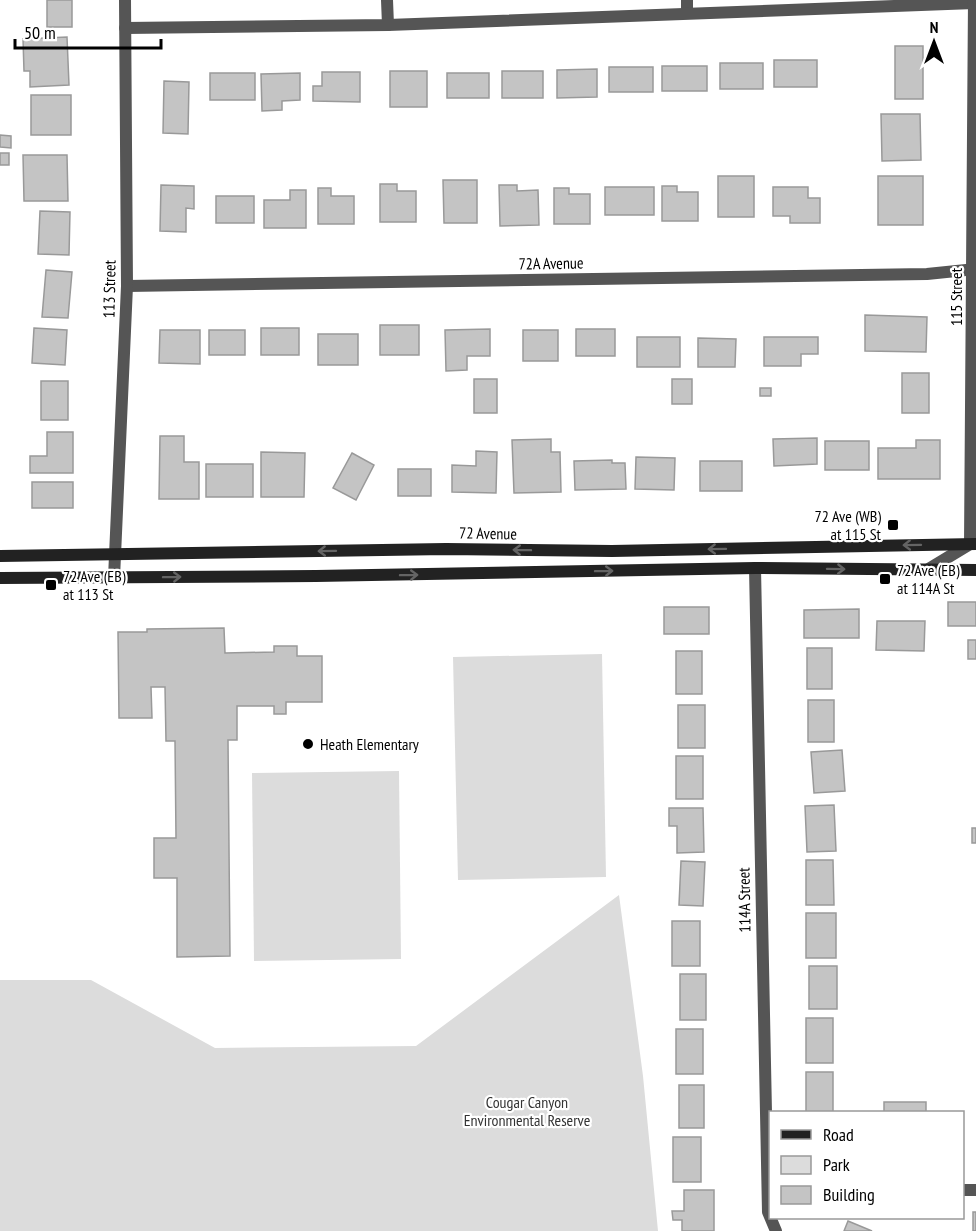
<svg xmlns="http://www.w3.org/2000/svg" width="976" height="1231" font-family="'PT Sans Narrow',sans-serif">
<style>
.green{fill:#dcdcdc}
.building{fill:#c4c4c4;stroke:#999;stroke-width:1.5}
.lines{fill:none;stroke-linecap:round;stroke-linejoin:round}
.street{stroke:#555;stroke-width:12}
.secondary{stroke:#222;stroke-width:12}
.oneway{stroke:#646464}
.poi-dot{fill:#000;stroke:#fff;stroke-width:2}
.labels{text-anchor:middle;dominant-baseline:central;stroke-width:4.5;stroke-linejoin:round;paint-order:stroke}
.street-label{font-size:16px;fill:#000;stroke:#fff}
.poi-label{font-size:16px;fill:#000;stroke:#fff;text-anchor:start}
.park-label{font-size:16px;fill:#333;stroke:#fff}
</style>
<rect width="100%" height="100%" fill="#fff"/>
<g class="green">
<path d="M602,654L606,877L458,880L453,657Z"/>
<path d="M399,771L401,959L254,961L252,773Z"/>
<path d="M619,895L643,1076L658,1231H0V980H91L215,1048L416,1046Z"/>
</g>
<g class="building">
<rect x="47" y="0" width="25" height="27"/>
<path d="M67,37L69,85L30,87V71H24L23,39Z"/>
<rect x="895" y="46" width="28" height="53"/>
<rect x="774" y="60" width="43" height="27"/>
<rect x="720" y="63" width="43" height="26"/>
<rect x="662" y="66" width="45" height="25"/>
<rect x="609" y="67" width="44" height="25"/>
<path d="M597,69V97L557,98V70Z"/>
<rect x="390" y="71" width="37" height="36"/>
<rect x="502" y="71" width="41" height="27"/>
<path d="M322,72H360V102L313,101V86H322Z"/>
<rect x="210" y="73" width="45" height="27"/>
<path d="M300,73V100L282,101V110L262,111L261,74Z"/>
<rect x="447" y="73" width="42" height="25"/>
<path d="M164,81L189,82L188,134L163,133Z"/>
<rect x="31" y="95" width="40" height="40"/>
<path d="M881,114H920L921,160L882,161Z"/>
<path d="M0,135L11,136V148L0,147Z"/>
<rect x="0" y="153" width="9" height="12"/>
<path d="M23,155H67L68,201H24Z"/>
<rect x="718" y="176" width="36" height="41"/>
<rect x="878" y="176" width="45" height="49"/>
<path d="M443,180H477V223H444Z"/>
<path d="M380,184H397V191H416V222H380Z"/>
<path d="M161,185L194,186V209L186,208V232L160,231Z"/>
<path d="M499,185H517V191L538,190L539,225L500,226Z"/>
<path d="M662,186H677V192H698V221H662Z"/>
<rect x="605" y="187" width="49" height="28"/>
<path d="M773,187H808V198H820V223H790V216H773Z"/>
<path d="M318,188H331V196H354V224H318Z"/>
<path d="M554,188H569V194H590V224H554Z"/>
<path d="M290,190H306V228H264V200H290Z"/>
<rect x="216" y="196" width="38" height="27"/>
<path d="M40,211L70,212L69,255L38,254Z"/>
<path d="M46,270L72,272L68,318L42,317Z"/>
<path d="M865,315L927,317L926,352L865,351Z"/>
<rect x="380" y="325" width="39" height="30"/>
<path d="M34,328L67,330L65,365L32,363Z"/>
<rect x="261" y="328" width="38" height="27"/>
<path d="M490,329V356H467V370L446,371L445,330Z"/>
<rect x="576" y="329" width="39" height="27"/>
<path d="M160,330H200V364L159,363Z"/>
<rect x="209" y="330" width="36" height="25"/>
<rect x="523" y="330" width="35" height="31"/>
<rect x="318" y="334" width="40" height="31"/>
<rect x="637" y="337" width="43" height="30"/>
<path d="M764,337H818V354H801V366H764Z"/>
<path d="M698,338L736,339L735,367H698Z"/>
<rect x="902" y="373" width="27" height="40"/>
<rect x="474" y="379" width="23" height="34"/>
<rect x="672" y="379" width="20" height="25"/>
<rect x="41" y="381" width="27" height="39"/>
<rect x="760" y="388" width="11" height="8"/>
<path d="M47,432H73V473H30V456H47Z"/>
<path d="M160,436H184V462H199V499H159Z"/>
<path d="M817,438V464L774,466L773,439Z"/>
<path d="M551,439V452H560L561,492L514,493L512,440Z"/>
<path d="M916,440H940V479H878V448H916Z"/>
<rect x="825" y="441" width="44" height="29"/>
<path d="M476,451L497,452L496,493L452,492V465L476,466Z"/>
<path d="M261,452L305,453L304,497H261Z"/>
<path d="M352,453L374,465L356,500L333,488Z"/>
<path d="M636,457L675,458L674,490L635,489Z"/>
<path d="M612,460V463H625L626,489L575,490L574,461Z"/>
<rect x="700" y="461" width="42" height="30"/>
<rect x="206" y="464" width="47" height="33"/>
<rect x="398" y="469" width="33" height="27"/>
<rect x="32" y="482" width="41" height="26"/>
<rect x="948" y="602" width="28" height="24"/>
<rect x="664" y="607" width="45" height="27"/>
<path d="M859,609V638H804V610Z"/>
<path d="M877,621H925L924,651L876,650Z"/>
<path d="M224,628L225,653L274,652V646H297V656H322V702H286V714H274V706H237V740H228L230,956L177,957V878H154V838H176L175,741H166L165,687H151L152,718H119L118,632H147V629Z"/>
<rect x="968" y="640" width="8" height="19"/>
<rect x="807" y="648" width="25" height="41"/>
<rect x="676" y="651" width="26" height="43"/>
<rect x="808" y="700" width="26" height="42"/>
<rect x="678" y="705" width="27" height="43"/>
<path d="M842,750L845,791L814,793L811,752Z"/>
<rect x="676" y="756" width="27" height="43"/>
<path d="M834,805L836,851L807,852L805,806Z"/>
<path d="M669,808H703L704,852L677,853V826H669Z"/>
<rect x="972" y="828" width="4" height="15"/>
<path d="M806,860H833L834,905H806Z"/>
<path d="M681,861L705,862L703,906L679,905Z"/>
<rect x="806" y="913" width="30" height="45"/>
<rect x="672" y="921" width="28" height="45"/>
<rect x="809" y="966" width="28" height="43"/>
<rect x="680" y="974" width="26" height="46"/>
<rect x="806" y="1018" width="27" height="45"/>
<rect x="676" y="1029" width="27" height="45"/>
<rect x="806" y="1072" width="27" height="40"/>
<rect x="679" y="1085" width="25" height="43"/>
<rect x="884" y="1102" width="42" height="10"/>
<rect x="673" y="1137" width="28" height="45"/>
<path d="M684,1190H714V1231H682V1220H673L672,1211H684Z"/>
<rect x="973" y="1212" width="3" height="19"/>
<path d="M848,1221L872,1231H844Z"/>
</g>
<g class="lines">
<g class="street">
<path d="M387,0L388,25"/>
<path d="M687,13V0"/>
<path d="M125,28L388,25L974,3"/>
<path d="M127,286L927,274L976,269"/>
<path d="M755,568L768,1212L776,1231"/>
<path d="M927,570L970,544L974,0"/>
<path d="M114,578L127,286L125,0"/>
<path d="M962,1190H976"/>
</g>
<g class="secondary">
<path d="M0,556L446,549L612,551L976,544"/>
<path d="M0,578L316,576L755,568L976,570"/>
</g>
</g>
<defs><path id="oneway-shaft" d="M-6 0H5M1.5-3L5.5 0L1.5 3" fill="none" stroke-width="1.6" stroke-linecap="round" stroke-linejoin="round" transform="scale(1.5)"/></defs>
<g class="oneway">
<use href="#oneway-shaft" transform="translate(912 545) rotate(179)"/>
<use href="#oneway-shaft" transform="translate(717 549) rotate(179)"/>
<use href="#oneway-shaft" transform="translate(522 550) rotate(-179)"/>
<use href="#oneway-shaft" transform="translate(327 551) rotate(179)"/>
<use href="#oneway-shaft" transform="translate(836 569) rotate(1)"/>
<use href="#oneway-shaft" transform="translate(604 571) rotate(-1)"/>
<use href="#oneway-shaft" transform="translate(409 575) rotate(-1)"/>
<use href="#oneway-shaft" transform="translate(172 577) rotate(-1)"/>
</g>
<g class="poi-dot">
<rect x="887" y="519" width="12" height="12" rx="3"/>
<rect x="879" y="573" width="12" height="12" rx="3"/>
<rect x="45" y="579" width="12" height="12" rx="3"/>
<circle cx="308" cy="744" r="6"/>
</g>
<g class="labels">
<g class="street-label">
<text transform="translate(551 263) rotate(-1)">72A Avenue</text>
<text transform="translate(109 289) rotate(-89)">113 Street</text>
<text transform="translate(956 297) rotate(-90)">115 Street</text>
<text transform="translate(488 533) rotate(1)">72 Avenue</text>
<text transform="translate(744 900) rotate(-91)">114A Street</text>
</g>
<g class="poi-label">
<text x="881" y="516" text-anchor="end">72 Ave (WB)<tspan x="881" dy="18">at 115 St</tspan></text>
<text x="897" y="570">72 Ave (EB)<tspan x="897" dy="18">at 114A St</tspan></text>
<text x="63" y="576">72 Ave (EB)<tspan x="63" dy="18">at 113 St</tspan></text>
<text x="320" y="744">Heath Elementary</text>
</g>
<g class="park-label">
<text x="527" y="1102">Cougar Canyon<tspan x="527" dy="18">Environmental Reserve</tspan></text>
</g>
</g>
<rect x="769" y="1111" width="195" height="108" fill="#ffffff" stroke="#999999" stroke-width="1.5"/>
<rect x="781" y="1130" width="30" height="9" fill="#222222" stroke="#999999" stroke-width="1.5"/>
<text x="823" y="1141" font-size="18" fill="#000000">Road</text>
<rect x="781" y="1156" width="30" height="18" fill="#dcdcdc" stroke="#999999" stroke-width="1.5"/>
<text x="823" y="1171" font-size="18" fill="#000000">Park</text>
<rect x="781" y="1186" width="30" height="18" fill="#c4c4c4" stroke="#999999" stroke-width="1.5"/>
<text x="823" y="1201" font-size="18" fill="#000000">Building</text>
<g transform="translate(934 42)" stroke="#ffffff" stroke-width="4.5" paint-order="stroke">
<path d="M0-4.5L10 22L0 15L-10 22Z" fill="#000000"/>
<text y="-9" font-size="16" font-weight="bold" text-anchor="middle" fill="#000000">N</text>
</g>
<path d="M15 39v9h146v-9" fill="none" stroke="#000000" stroke-width="3"/>
<text x="24" y="39" font-size="18" fill="#000000" stroke="#ffffff" stroke-width="4.5" paint-order="stroke">50 m</text>
</svg>
